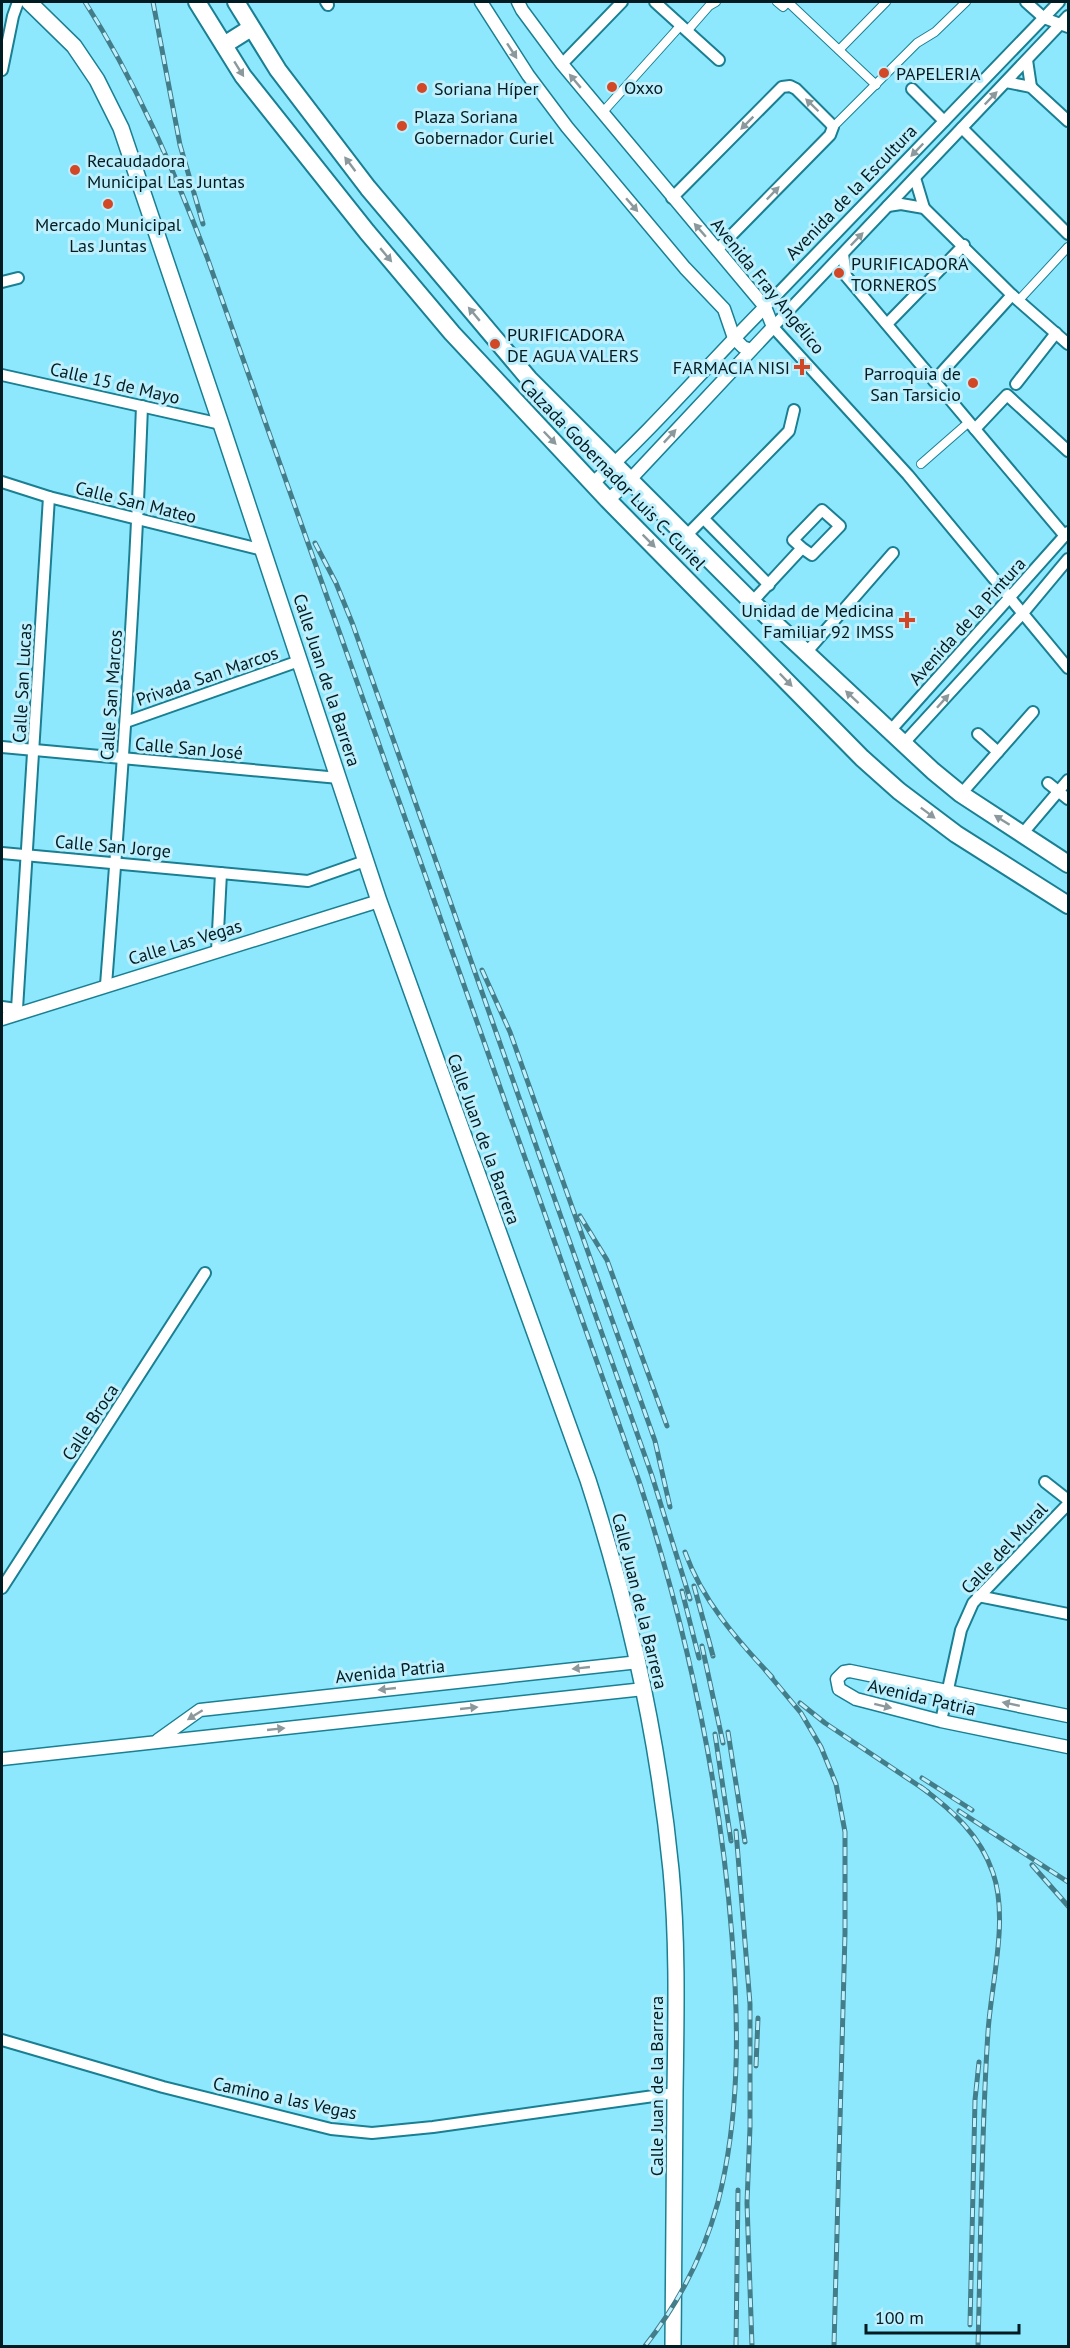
<svg xmlns="http://www.w3.org/2000/svg" width="1070" height="2348" font-family="'PT Sans',sans-serif">
<style>
.lines{fill:none;stroke-linecap:round;stroke-linejoin:round}
.pedestrian-casing{stroke:#1a7f92;stroke-width:10}
.minor-casing{stroke:#1a7f92;stroke-width:14}
.tertiary-casing{stroke:#1a7f92;stroke-width:15}
.secondary-casing{stroke:#1a7f92;stroke-width:18}
.primary-casing{stroke:#1a7f92;stroke-width:20}
.pedestrian{stroke:#fff;stroke-width:8}
.minor{stroke:#fff;stroke-width:10}
.tertiary{stroke:#fff;stroke-width:12}
.secondary{stroke:#fff;stroke-width:15}
.primary{stroke:#fff;stroke-width:16}
.rail-casing{stroke:#437d8a;stroke-width:5}
.rail{stroke:#bdeffc;stroke-width:3;stroke-dasharray:9;stroke-linecap:butt}
.oneway{fill:#8c999c}
.poi-dot{fill:#d24827;stroke:#bdeffc;stroke-width:2}
.labels{text-anchor:middle;dominant-baseline:central;stroke-width:6;stroke-linejoin:round;paint-order:stroke}
.poi-label{font-size:18px;fill:#001c22;stroke:#bdeffc;text-anchor:start}
.street-label{font-size:18px;fill:#001c22;stroke:#bdeffc}
</style>
<rect width="100%" height="100%" fill="#8ee8fd"/>
<g class="lines">
<g class="pedestrian-casing">
<g id="pedestrian">
<path d="M777,2L783,7L788,2L876,85"/>
<path d="M688,30L709,6L716,2"/>
<path d="M839,50L886,2"/>
<path d="M602,113L681,25"/>
<path d="M833,127L917,43L935,32L966,2"/>
<path d="M1019,300L1068,247"/>
<path d="M921,464L969,422"/>
</g>
</g>
<g class="minor-casing">
<g id="minor">
<path d="M326,2L328,5"/>
<path d="M655,2L719,60"/>
<path d="M1026,2L1044,18L1068,27"/>
<path d="M1068,16L773,327L908,475L1068,668"/>
<path d="M1027,60L1031,87"/>
<path d="M562,64L622,2"/>
<path d="M2,70L13,16L18,2"/>
<path d="M1006,82L1031,87L1068,121"/>
<path d="M912,89L944,121"/>
<path d="M962,128L1068,234"/>
<path d="M915,178L924,208"/>
<path d="M672,198L782,87L790,86L796,89L830,123L833,127L830,135L717,250"/>
<path d="M888,206L901,204L924,208L1012,295L1068,344"/>
<path d="M843,254L846,276L1065,536"/>
<path d="M2,282L18,278"/>
<path d="M765,307L1059,2"/>
<path d="M887,324L964,245"/>
<path d="M2,375L221,424"/>
<path d="M934,381L1012,295"/>
<path d="M1016,384L1056,333"/>
<path d="M975,429L1007,395L1068,451"/>
<path d="M2,482L49,497L263,550"/>
<path d="M704,519L769,585"/>
<path d="M687,535L789,431L794,410"/>
<path d="M752,602L802,548L812,555L840,526L822,510L793,540L802,548"/>
<path d="M805,654L893,553"/>
<path d="M126,722L299,661"/>
<path d="M890,731L1068,532"/>
<path d="M978,734L998,752"/>
<path d="M903,744L1023,613L1068,559"/>
<path d="M2,747L339,778"/>
<path d="M1048,783L1068,799"/>
<path d="M961,794L1033,712"/>
<path d="M1023,833L1068,780"/>
<path d="M2,853L308,881L365,861"/>
<path d="M217,951L221,873"/>
<path d="M106,985C121,792 135,599 142,406"/>
<path d="M2,1007L17,1009"/>
<path d="M15,1015L17,1009L49,497"/>
<path d="M1045,1482L1068,1500"/>
<path d="M2,1588L205,1273"/>
<path d="M978,1596L1068,1614"/>
<path d="M941,1721L961,1630L973,1603L1068,1504"/>
<path d="M2,2040L163,2087L331,2129L372,2133L433,2127L675,2093"/>
</g>
</g>
<g class="tertiary-casing">
<g id="tertiary">
<path d="M481,2L528,75L567,127L685,268L724,309L734,338L743,347L751,350"/>
<path d="M518,2L522,10L562,64L765,307L773,327L626,484L608,500"/>
<path d="M593,483C654,428 707,365 765,307"/>
<path d="M2,1019L379,901"/>
<path d="M1068,1716L850,1671L844,1672L837,1679L839,1689L856,1699L941,1721L1068,1747"/>
<path d="M158,1740L200,1710L639,1662"/>
<path d="M2,1759L644,1689"/>
</g>
</g>
<g class="secondary-casing">
<path id="secondary" d="M29,2L74,46L97,80L121,128L221,424L379,901L588,1480C629,1607 658,1737 671,1870C678,1944 676,2018 675,2092C674,2177 674,2262 673,2346"/>
</g>
<g class="primary-casing">
<g id="primary">
<path d="M197,2L243,76L367,232L452,333L608,500L862,758L899,791L956,834L1068,905"/>
<path d="M236,2L278,70L368,188L529,379L752,602L933,771L961,794L1068,864"/>
<path d="M224,45L251,28"/>
</g>
</g>
<use href="#pedestrian" class="pedestrian"/>
<use href="#minor" class="minor"/>
<use href="#tertiary" class="tertiary"/>
<use href="#secondary" class="secondary"/>
<use href="#primary" class="primary"/>
<g class="rail-casing">
<g id="rail">
<path d="M85,2C136,82 173,168 207,257L639,1481C687,1630 720,1781 732,1937C739,2026 740,2115 718,2202C704,2254 678,2304 645,2346"/>
<path d="M153,2L180,145L203,224"/>
<path d="M315,543L336,583L353,625L652,1476L690,1599"/>
<path d="M482,970L510,1032L655,1441L670,1507"/>
<path d="M580,1216L607,1260L667,1426"/>
<path d="M685,1552C702,1600 737,1640 772,1677"/>
<path d="M694,1586L713,1656"/>
<path d="M682,1591L699,1658"/>
<path d="M702,1646L723,1743"/>
<path d="M766,1671L801,1713L821,1747L836,1784L845,1832V1933L834,2346"/>
<path d="M800,1703L825,1723L928,1792"/>
<path d="M728,1732L745,1842"/>
<path d="M715,1734L731,1841"/>
<path d="M922,1778L972,1810"/>
<path d="M921,1787C953,1811 980,1835 993,1873C1009,1919 991,1984 988,2032C981,2136 981,2242 978,2346"/>
<path d="M959,1811L1068,1882"/>
<path d="M736,1831L750,2004V2127L747,2203L752,2346"/>
<path d="M1032,1865L1068,1906"/>
<path d="M756,2066L758,2018"/>
<path d="M970,2325L975,2100L979,2062"/>
<path d="M736,2346L738,2190"/>
</g>
</g>
<use href="#rail" class="rail"/>
</g>
<defs><path id="oneway-solid" d="M-6-.8H1V-3.2L6.5 0L1 3.2V.8H-6Z" transform="scale(1.5)"/></defs>
<g class="oneway">
<use href="#oneway-solid" transform="translate(512 51) rotate(57)"/>
<use href="#oneway-solid" transform="translate(239 69) rotate(58)"/>
<use href="#oneway-solid" transform="translate(575 81) rotate(-130)"/>
<use href="#oneway-solid" transform="translate(991 98) rotate(-46)"/>
<use href="#oneway-solid" transform="translate(812 105) rotate(-136)"/>
<use href="#oneway-solid" transform="translate(747 123) rotate(135)"/>
<use href="#oneway-solid" transform="translate(917 150) rotate(134)"/>
<use href="#oneway-solid" transform="translate(350 164) rotate(-127)"/>
<use href="#oneway-solid" transform="translate(773 193) rotate(-46)"/>
<use href="#oneway-solid" transform="translate(632 205) rotate(49)"/>
<use href="#oneway-solid" transform="translate(700 230) rotate(-131)"/>
<use href="#oneway-solid" transform="translate(857 239) rotate(-46)"/>
<use href="#oneway-solid" transform="translate(386 255) rotate(50)"/>
<use href="#oneway-solid" transform="translate(474 314) rotate(-130)"/>
<use href="#oneway-solid" transform="translate(670 436) rotate(-47)"/>
<use href="#oneway-solid" transform="translate(550 438) rotate(46)"/>
<use href="#oneway-solid" transform="translate(649 541) rotate(45)"/>
<use href="#oneway-solid" transform="translate(786 680) rotate(46)"/>
<use href="#oneway-solid" transform="translate(852 697) rotate(-137)"/>
<use href="#oneway-solid" transform="translate(943 701) rotate(-48)"/>
<use href="#oneway-solid" transform="translate(928 813) rotate(37)"/>
<use href="#oneway-solid" transform="translate(1002 820) rotate(-148)"/>
<use href="#oneway-solid" transform="translate(581 1668) rotate(174)"/>
<use href="#oneway-solid" transform="translate(387 1689) rotate(174)"/>
<use href="#oneway-solid" transform="translate(1011 1704) rotate(-168)"/>
<use href="#oneway-solid" transform="translate(883 1706) rotate(14)"/>
<use href="#oneway-solid" transform="translate(469 1708) rotate(-6)"/>
<use href="#oneway-solid" transform="translate(195 1715) rotate(148)"/>
<use href="#oneway-solid" transform="translate(276 1729) rotate(-6)"/>
</g>
<g class="poi-dot">
<circle cx="884" cy="73" r="6"/>
<circle cx="612" cy="87" r="6"/>
<circle cx="422" cy="88" r="6"/>
<circle cx="402" cy="126" r="6"/>
<circle cx="75" cy="170" r="6"/>
<circle cx="108" cy="204" r="6"/>
<circle cx="839" cy="273" r="6"/>
<circle cx="495" cy="344" r="6"/>
<path d="M799 358h6v6h6v6h-6v6h-6v-6h-6v-6h6z"/>
<circle cx="973" cy="383" r="6"/>
<path d="M904 611h6v6h6v6h-6v6h-6v-6h-6v-6h6z"/>
</g>
<g class="labels">
<g class="poi-label">
<text x="896" y="73">PAPELERIA</text>
<text x="624" y="87">Oxxo</text>
<text x="434" y="88">Soriana Híper</text>
<text x="414" y="116">Plaza Soriana<tspan x="414" dy="21">Gobernador Curiel</tspan></text>
<text x="87" y="160">Recaudadora<tspan x="87" dy="21">Municipal Las Juntas</tspan></text>
<text x="108" y="224" text-anchor="middle">Mercado Municipal<tspan x="108" dy="21">Las Juntas</tspan></text>
<text x="851" y="263">PURIFICADORA<tspan x="851" dy="21">TORNEROS</tspan></text>
<text x="507" y="334">PURIFICADORA<tspan x="507" dy="21">DE AGUA VALERS</tspan></text>
<text x="790" y="367" text-anchor="end">FARMACIA NISI</text>
<text x="961" y="373" text-anchor="end">Parroquia de<tspan x="961" dy="21">San Tarsicio</tspan></text>
<text x="894" y="610" text-anchor="end">Unidad de Medicina<tspan x="894" dy="21">Familiar 92 IMSS</tspan></text>
</g>
<g class="street-label">
<text transform="translate(851 192) rotate(-46)">Avenida de la Escultura</text>
<text transform="translate(768 286) rotate(51)">Avenida Fray Angélico</text>
<text transform="translate(115 383) rotate(13)">Calle 15 de Mayo</text>
<text transform="translate(613 474) rotate(46)">Calzada Gobernador Luis C. Curiel</text>
<text transform="translate(136 502) rotate(14)">Calle San Mateo</text>
<text transform="translate(967 621) rotate(-48)">Avenida de la Pintura</text>
<text transform="translate(207 676) rotate(-19)">Privada San Marcos</text>
<text transform="translate(327 680) rotate(72)">Calle Juan de la Barrera</text>
<text transform="translate(22 683) rotate(-87)">Calle San Lucas</text>
<text transform="translate(111 695) rotate(-86)">Calle San Marcos</text>
<text transform="translate(189 748) rotate(5)">Calle San José</text>
<text transform="translate(113 846) rotate(5)">Calle San Jorge</text>
<text transform="translate(185 942) rotate(-17)">Calle Las Vegas</text>
<text transform="translate(484 1139) rotate(70)">Calle Juan de la Barrera</text>
<text transform="translate(90 1422) rotate(-57)">Calle Broca</text>
<text transform="translate(1004 1548) rotate(-47)">Calle del Mural</text>
<text transform="translate(640 1601) rotate(76)">Calle Juan de la Barrera</text>
<text transform="translate(390 1671) rotate(-6)">Avenida Patria</text>
<text transform="translate(922 1697) rotate(13)">Avenida Patria</text>
<text transform="translate(656 2086) rotate(-90)">Calle Juan de la Barrera</text>
<text transform="translate(285 2098) rotate(12)">Camino a las Vegas</text>
</g>
</g>
<rect width="1070" height="2348" fill="none" stroke="#001c22" stroke-width="6"/>
<path d="M866 2324v9h153v-9" fill="none" stroke="#001c22" stroke-width="3"/>
<text x="875" y="2324" font-size="18" fill="#001c22" stroke="#bdeffc" stroke-width="4.5" paint-order="stroke">100 m</text>
</svg>
